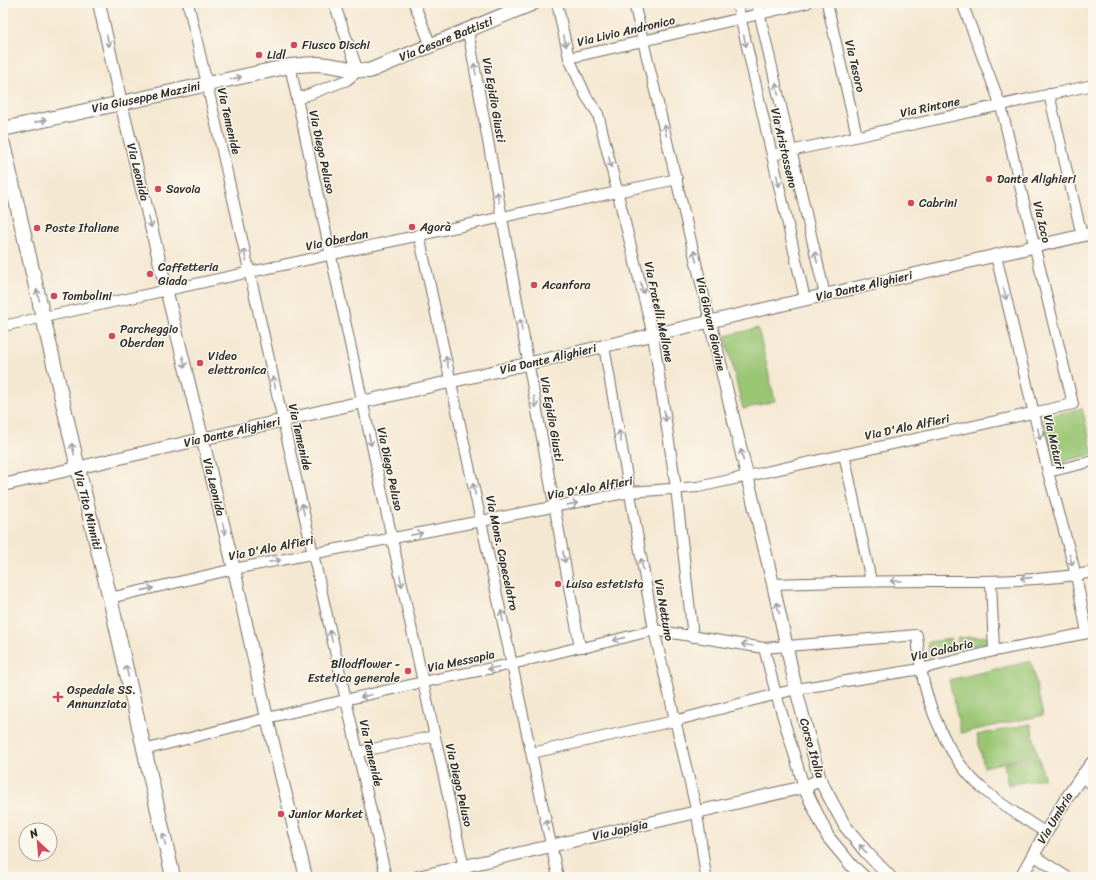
<svg xmlns="http://www.w3.org/2000/svg" width="1096" height="880" font-family="Sriracha,sans-serif">
<style>
.green{fill:#9ac673;stroke:#62784f}
.lines{fill:none;stroke-linecap:round;stroke-linejoin:round}
.minor-casing{stroke:#726d65;stroke-width:12}
.tertiary-casing{stroke:#726d65;stroke-width:14}
.secondary-casing{stroke:#726d65;stroke-width:16}
.minor{stroke:#fff;stroke-width:10}
.tertiary{stroke:#fff;stroke-width:12}
.secondary{stroke:#fff;stroke-width:14}
.oneway{stroke:#a0a0a0}
.poi-dot{fill:#d1495b;stroke:#fbf7ec;stroke-width:1.5}
.labels{text-anchor:middle;dominant-baseline:central;stroke-width:3;stroke-linejoin:round;paint-order:stroke}
.street-label{font-size:12px;fill:#2b2b2b;stroke:#fbf7ec}
.poi-label{font-size:12px;fill:#2b2b2b;stroke:#fbf7ec;text-anchor:start}
</style>
<rect width="100%" height="100%" fill="#fbf7ec"/>
<filter id="ink" filterUnits="userSpaceOnUse"><feTurbulence type="fractalNoise" baseFrequency=".025" numOctaves="2"/><feDisplacementMap in="SourceGraphic" scale="8" xChannelSelector="R" yChannelSelector="G"/><feConvolveMatrix kernelMatrix="1 2 1 2 8 2 1 2 1" color-interpolation-filters="sRGB"/></filter>
<filter id="wash" filterUnits="userSpaceOnUse"><feTurbulence type="fractalNoise" baseFrequency=".012" numOctaves="4" result="noise"/><feDisplacementMap in="SourceGraphic" scale="16" xChannelSelector="R" yChannelSelector="G"/><feGaussianBlur stdDeviation="0.9" result="paint"/><feColorMatrix in="noise" values="0 0 0 0 0 0 0 0 0 0 0 0 0 0 0 0 0 1.4 0 .05"/><feComposite in="paint" operator="in"/></filter>
<g filter="url(#wash)">
<rect width="100%" height="100%" fill="#f5e8d2"/>
<g class="green">
<path d="M758,328L775,401L743,409L725,336Z"/>
<path d="M1082,408L1093,454L1056,463L1053,461L1043,419L1045,417Z"/>
<path d="M988,636L989,642L959,649L957,638Z"/>
<path d="M952,639L953,651L929,657L928,642Z"/>
<path d="M1031,661L1043,715L961,733L949,680Z"/>
<path d="M1031,724L1037,755L984,767L977,735Z"/>
<path d="M1039,757L1044,778L1008,785L1004,764Z"/>
</g>
</g>
<g filter="url(#ink)">
<g class="lines">
<g class="minor-casing">
<g id="minor">
<path d="M188,3L207,84L386,877"/>
<path d="M414,3L431,46"/>
<path d="M557,3L569,58L586,96L598,114L653,335L676,488L693,637"/>
<path d="M634,3L710,321"/>
<path d="M737,3L805,299"/>
<path d="M757,3L825,295"/>
<path d="M827,3L857,136"/>
<path d="M468,31L580,647"/>
<path d="M569,58L807,3"/>
<path d="M290,66L423,682L466,877"/>
<path d="M1049,94L1082,236"/>
<path d="M297,99L347,80L358,71L334,3"/>
<path d="M772,155L1093,85"/>
<path d="M419,235L558,877"/>
<path d="M996,256L1048,472L1076,575L1087,633"/>
<path d="M3,326L677,179"/>
<path d="M604,346L654,630L697,813L706,877"/>
<path d="M844,454L871,581"/>
<path d="M1048,472L1093,461"/>
<path d="M991,581L994,651"/>
<path d="M773,584C825,582 876,581 928,581C982,581 1041,582 1093,572"/>
<path d="M110,598L234,569L630,492L698,487L1073,404L1032,236L1001,106L962,3"/>
<path d="M764,648L776,694L804,787"/>
<path d="M144,750L267,718L423,682L512,664L580,647H587L654,630L764,648L917,635C918,646 919,657 921,668C927,708 950,760 981,787C1000,805 1024,818 1046,833"/>
<path d="M358,752L435,736"/>
<path d="M532,753L674,721L796,689L921,669L994,651L1093,632"/>
<path d="M1081,777L1093,785"/>
<path d="M1033,855L1067,877"/>
</g>
</g>
<g class="tertiary-casing">
<g id="tertiary">
<path d="M99,3L121,103L234,569L267,718L306,877"/>
<path d="M710,321L773,584L796,689L820,780L845,826L866,852L890,877"/>
<path d="M3,485L1093,233"/>
<path d="M804,787L828,837L852,866L864,877"/>
<path d="M418,877L804,787L820,780"/>
<path d="M1021,877C1043,838 1064,797 1093,762"/>
</g>
</g>
<g class="secondary-casing">
<g id="secondary">
<path d="M3,129L290,66C299,65 309,64 319,64C336,65 352,71 369,71L533,3"/>
<path d="M3,144L78,468L110,598L173,877"/>
</g>
</g>
<use href="#minor" class="minor"/>
<use href="#tertiary" class="tertiary"/>
<use href="#secondary" class="secondary"/>
</g>
<defs><path id="oneway-shaft" d="M-6 0H5M1.5-3L5.5 0L1.5 3" fill="none" stroke-width="1.6" stroke-linecap="round" stroke-linejoin="round"/></defs>
<g class="oneway">
<use href="#oneway-shaft" transform="translate(108 41) rotate(78)"/>
<use href="#oneway-shaft" transform="translate(565 41) rotate(77)"/>
<use href="#oneway-shaft" transform="translate(745 41) rotate(77)"/>
<use href="#oneway-shaft" transform="translate(475 69) rotate(-100)"/>
<use href="#oneway-shaft" transform="translate(236 78) rotate(-13)"/>
<use href="#oneway-shaft" transform="translate(777 89) rotate(-103)"/>
<use href="#oneway-shaft" transform="translate(41 121) rotate(-13)"/>
<use href="#oneway-shaft" transform="translate(665 130) rotate(-104)"/>
<use href="#oneway-shaft" transform="translate(610 162) rotate(76)"/>
<use href="#oneway-shaft" transform="translate(778 181) rotate(77)"/>
<use href="#oneway-shaft" transform="translate(498 197) rotate(-100)"/>
<use href="#oneway-shaft" transform="translate(150 222) rotate(76)"/>
<use href="#oneway-shaft" transform="translate(245 255) rotate(-103)"/>
<use href="#oneway-shaft" transform="translate(695 256) rotate(-104)"/>
<use href="#oneway-shaft" transform="translate(816 257) rotate(-103)"/>
<use href="#oneway-shaft" transform="translate(642 288) rotate(76)"/>
<use href="#oneway-shaft" transform="translate(1005 294) rotate(76)"/>
<use href="#oneway-shaft" transform="translate(38 295) rotate(-103)"/>
<use href="#oneway-shaft" transform="translate(521 325) rotate(-100)"/>
<use href="#oneway-shaft" transform="translate(184 362) rotate(77)"/>
<use href="#oneway-shaft" transform="translate(447 362) rotate(-102)"/>
<use href="#oneway-shaft" transform="translate(274 382) rotate(-103)"/>
<use href="#oneway-shaft" transform="translate(535 402) rotate(80)"/>
<use href="#oneway-shaft" transform="translate(665 416) rotate(82)"/>
<use href="#oneway-shaft" transform="translate(1039 434) rotate(77)"/>
<use href="#oneway-shaft" transform="translate(620 436) rotate(-100)"/>
<use href="#oneway-shaft" transform="translate(370 440) rotate(78)"/>
<use href="#oneway-shaft" transform="translate(73 449) rotate(-103)"/>
<use href="#oneway-shaft" transform="translate(742 455) rotate(-103)"/>
<use href="#oneway-shaft" transform="translate(474 489) rotate(-102)"/>
<use href="#oneway-shaft" transform="translate(572 504) rotate(-11)"/>
<use href="#oneway-shaft" transform="translate(303 509) rotate(-102)"/>
<use href="#oneway-shaft" transform="translate(224 529) rotate(76)"/>
<use href="#oneway-shaft" transform="translate(417 534) rotate(-11)"/>
<use href="#oneway-shaft" transform="translate(564 557) rotate(80)"/>
<use href="#oneway-shaft" transform="translate(1071 560) rotate(75)"/>
<use href="#oneway-shaft" transform="translate(275 561) rotate(-11)"/>
<use href="#oneway-shaft" transform="translate(642 564) rotate(-100)"/>
<use href="#oneway-shaft" transform="translate(1026 578) rotate(176)"/>
<use href="#oneway-shaft" transform="translate(401 581) rotate(78)"/>
<use href="#oneway-shaft" transform="translate(896 581) rotate(180)"/>
<use href="#oneway-shaft" transform="translate(148 589) rotate(-13)"/>
<use href="#oneway-shaft" transform="translate(778 608) rotate(-102)"/>
<use href="#oneway-shaft" transform="translate(502 616) rotate(-102)"/>
<use href="#oneway-shaft" transform="translate(331 636) rotate(-102)"/>
<use href="#oneway-shaft" transform="translate(619 639) rotate(165)"/>
<use href="#oneway-shaft" transform="translate(747 645) rotate(-171)"/>
<use href="#oneway-shaft" transform="translate(493 668) rotate(168)"/>
<use href="#oneway-shaft" transform="translate(127 671) rotate(-102)"/>
<use href="#oneway-shaft" transform="translate(366 696) rotate(166)"/>
<use href="#oneway-shaft" transform="translate(547 825) rotate(-102)"/>
<use href="#oneway-shaft" transform="translate(164 839) rotate(-103)"/>
<use href="#oneway-shaft" transform="translate(863 849) rotate(-130)"/>
</g>
</g>
<g class="poi-dot">
<circle cx="294" cy="45" r="4"/>
<circle cx="259" cy="55" r="4"/>
<circle cx="989" cy="179" r="4"/>
<circle cx="158" cy="189" r="4"/>
<circle cx="911" cy="203" r="4"/>
<circle cx="412" cy="227" r="4"/>
<circle cx="37" cy="228" r="4"/>
<circle cx="150" cy="274" r="4"/>
<circle cx="534" cy="285" r="4"/>
<circle cx="54" cy="296" r="4"/>
<circle cx="112" cy="336" r="4"/>
<circle cx="200" cy="363" r="4"/>
<circle cx="558" cy="584" r="4"/>
<circle cx="408" cy="671" r="4"/>
<path d="M56 691h4v4h4v4h-4v4h-4v-4h-4v-4h4z"/>
<circle cx="281" cy="814" r="4"/>
</g>
<g class="labels">
<g class="street-label">
<text transform="translate(626 31) rotate(-13)">Via Livio Andronico</text>
<text transform="translate(446 39) rotate(-22)">Via Cesare Battisti</text>
<text transform="translate(855 66) rotate(77)">Via Tesoro</text>
<text transform="translate(146 97) rotate(-12)">Via Giuseppe Mazzini</text>
<text transform="translate(494 100) rotate(80)">Via Egidio Giusti</text>
<text transform="translate(930 107) rotate(-12)">Via Rintone</text>
<text transform="translate(229 121) rotate(77)">Via Temenide</text>
<text transform="translate(784 148) rotate(77)">Via Aristosseno</text>
<text transform="translate(322 152) rotate(78)">Via Diego Peluso</text>
<text transform="translate(138 172) rotate(76)">Via Leonida</text>
<text transform="translate(1042 222) rotate(77)">Via Icco</text>
<text transform="translate(337 240) rotate(-12)">Via Oberdan</text>
<text transform="translate(864 286) rotate(-13)">Via Dante Alighieri</text>
<text transform="translate(659 312) rotate(78)">Via Fratelli Mellone</text>
<text transform="translate(711 324) rotate(77)">Via Giovan Giovine</text>
<text transform="translate(548 359) rotate(-13)">Via Dante Alighieri</text>
<text transform="translate(552 419) rotate(80)">Via Egidio Giusti</text>
<text transform="translate(907 427) rotate(-12)">Via D'Alo Alfieri</text>
<text transform="translate(232 432) rotate(-13)">Via Dante Alighieri</text>
<text transform="translate(300 437) rotate(77)">Via Temenide</text>
<text transform="translate(1054 442) rotate(77)">Via Maturi</text>
<text transform="translate(390 469) rotate(78)">Via Diego Peluso</text>
<text transform="translate(214 487) rotate(76)">Via Leonida</text>
<text transform="translate(590 488) rotate(-10)">Via D'Alo Alfieri</text>
<text transform="translate(88 510) rotate(76)">Via Tito Minniti</text>
<text transform="translate(271 548) rotate(-11)">Via D'Alo Alfieri</text>
<text transform="translate(502 553) rotate(78)">Via Mons. Capecelatro</text>
<text transform="translate(664 610) rotate(80)">Via Nettuno</text>
<text transform="translate(942 650) rotate(-13)">Via Calabria</text>
<text transform="translate(461 661) rotate(-12)">Via Messapia</text>
<text transform="translate(812 748) rotate(74)">Corso Italia</text>
<text transform="translate(371 753) rotate(77)">Via Temenide</text>
<text transform="translate(459 785) rotate(77)">Via Diego Peluso</text>
<text transform="translate(1055 818) rotate(-59)">Via Umbria</text>
<text transform="translate(620 830) rotate(-13)">Via Japigia</text>
</g>
<g class="poi-label">
<text x="302" y="45">Fiusco Dischi</text>
<text x="267" y="55">Lidl</text>
<text x="997" y="179">Dante Alighieri</text>
<text x="166" y="189">Savoia</text>
<text x="919" y="203">Cabrini</text>
<text x="420" y="227">Agorà</text>
<text x="45" y="228">Poste Italiane</text>
<text x="158" y="267">Caffetteria<tspan x="158" dy="14">Giada</tspan></text>
<text x="542" y="285">Acanfora</text>
<text x="62" y="296">Tombolini</text>
<text x="120" y="329">Parcheggio<tspan x="120" dy="14">Oberdan</tspan></text>
<text x="208" y="356">Video<tspan x="208" dy="14">elettronica</tspan></text>
<text x="566" y="584">Luisa estetista</text>
<text x="400" y="664" text-anchor="end">Bllodflower -<tspan x="400" dy="14">Estetica generale</tspan></text>
<text x="67" y="690">Ospedale SS.<tspan x="67" dy="14">Annunziata</tspan></text>
<text x="289" y="814">Junior Market</text>
</g>
</g>
<rect width="1096" height="880" fill="none" stroke="#fbf7ec" stroke-width="16"/>
<g transform="translate(38 842) rotate(334)"><circle r="19" fill="#fbf7ec" stroke="#a8a59f"/>
<path d="M0-3L7 15L0 10L-7 15Z" fill="#d1495b"/>
<text y="-6" font-size="11" font-weight="bold" text-anchor="middle" fill="#2b2b2b">N</text>
</g>
</svg>
